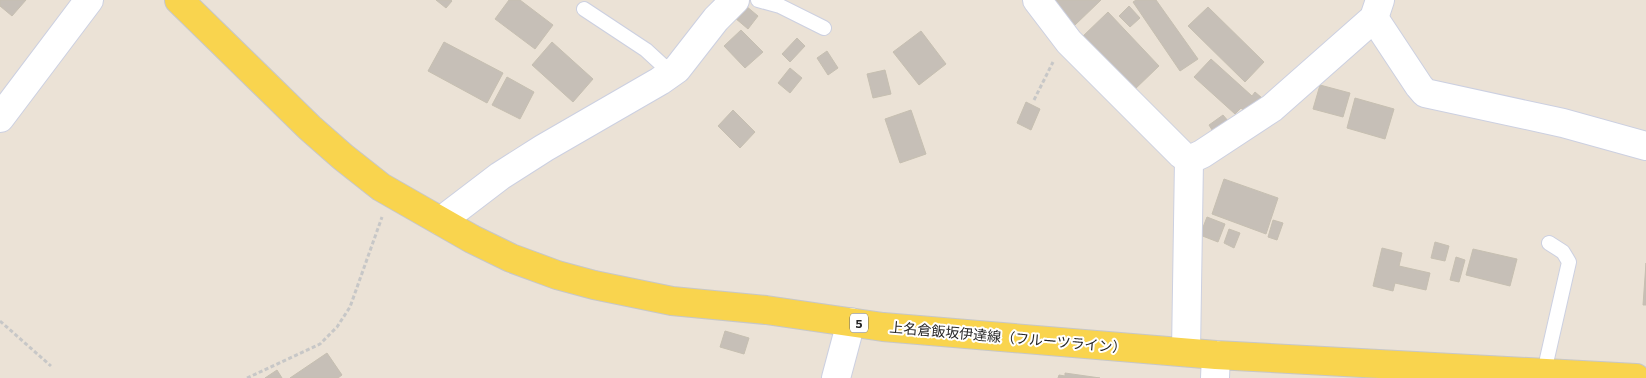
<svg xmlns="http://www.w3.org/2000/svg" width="1646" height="378" font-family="Commissioner,'Noto Sans JP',sans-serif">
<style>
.building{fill:#c6bfb7;stroke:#c6bfb1}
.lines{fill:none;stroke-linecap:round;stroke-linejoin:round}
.lane-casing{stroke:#ccd0e1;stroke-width:16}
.street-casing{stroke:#ccd0e1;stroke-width:30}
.primary-casing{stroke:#c7c7c7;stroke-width:30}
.path{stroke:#c7c7c7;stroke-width:3;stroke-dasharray:4 2.5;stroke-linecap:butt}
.lane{stroke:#fff;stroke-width:14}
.street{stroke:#fff;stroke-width:28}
.primary{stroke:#f9d44e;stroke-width:28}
.labels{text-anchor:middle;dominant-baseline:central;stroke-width:4;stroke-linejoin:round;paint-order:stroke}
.shield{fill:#fff;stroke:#686868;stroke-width:1}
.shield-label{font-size:12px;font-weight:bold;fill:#272727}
.street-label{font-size:14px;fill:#272727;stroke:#fff}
</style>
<rect width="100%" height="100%" fill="#ebe2d6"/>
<g class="building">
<path d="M0,0H26L12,16L0,6Z"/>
<path d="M436,0H451L452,1L446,8Z"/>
<path d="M509,0H520L553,25L535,49L495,19Z"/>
<path d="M1051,0H1101L1075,25Z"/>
<path d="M1136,0H1156L1198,59L1180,71L1133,2Z"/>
<path d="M746,6L758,16L748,29L735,18Z"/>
<path d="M1129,6L1140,18L1130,27L1119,16Z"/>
<path d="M1208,7L1264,62L1245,82L1188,26Z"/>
<path d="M1108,12L1159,66L1133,91L1081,38Z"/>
<path d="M741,30L763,52L745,68L724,46Z"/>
<path d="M921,31L946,64L919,85L893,52Z"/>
<path d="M797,38L805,46L790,62L782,54Z"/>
<path d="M444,42L503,73L487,103L428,71Z"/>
<path d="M552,42L593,79L573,102L532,65Z"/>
<path d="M827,51L838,68L828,75L817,58Z"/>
<path d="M1211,59L1252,96L1255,92L1262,98L1248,114L1241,108L1235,114L1194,77Z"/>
<path d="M790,68L802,78L790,93L778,83Z"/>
<path d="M885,70L891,94L873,98L867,74Z"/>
<path d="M507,77L534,92L520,119L492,105Z"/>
<path d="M1320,85L1350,93L1343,117L1313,109Z"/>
<path d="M1355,98L1394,109L1385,139L1347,128Z"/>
<path d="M1026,102L1040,109L1031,130L1017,123Z"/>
<path d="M733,110L755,132L740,148L718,126Z"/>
<path d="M911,110L926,154L900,163L885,119Z"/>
<path d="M1223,115L1229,122L1214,133L1209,125Z"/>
<path d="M1224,179L1278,198L1266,234L1212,214Z"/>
<path d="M1207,217L1225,224L1218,242L1200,235Z"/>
<path d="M1273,220L1283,223L1277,240L1268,237Z"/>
<path d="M1229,229L1240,233L1234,248L1224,243Z"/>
<path d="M1435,242L1449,246L1445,261L1431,258Z"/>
<path d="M1382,248L1402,253L1399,266L1430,273L1426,290L1395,283L1393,291L1373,286Z"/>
<path d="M1473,249L1517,259L1510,286L1466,275Z"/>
<path d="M1456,257L1465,260L1459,282L1450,280Z"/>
<path d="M1646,263V305H1643Z"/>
<path d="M725,331L749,338L744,354L720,347Z"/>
<path d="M327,353L342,375L338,378H290Z"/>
<path d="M277,370L282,378H265Z"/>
<path d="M1065,373L1100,378H1058L1059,375L1065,376Z"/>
</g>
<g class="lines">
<g class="lane-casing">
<g id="lane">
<path d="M758,0L780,6L824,28"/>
<path d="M584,9L646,50L671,73"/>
<path d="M1544,372L1569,262L1563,252L1549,243"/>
</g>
</g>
<g class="street-casing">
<g id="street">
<path d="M1037,0L1069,42L1181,154L1189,160L1202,154L1272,108L1374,18L1380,0"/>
<path d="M1374,18L1419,86L1425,93L1563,123L1646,146"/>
<path d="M0,118L89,0"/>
<path d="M441,221L500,176L544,148L660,81L677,69L716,19L735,0"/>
<path d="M1186,352L1189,160"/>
<path d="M836,378L851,322"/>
<path d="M1215,378L1216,355"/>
</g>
</g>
<g class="primary-casing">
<path id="primary" d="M179,0L310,128L343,157L381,187L472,239L511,258L557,275L594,285L672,301L766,310L883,327L1216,355L1636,378"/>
</g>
<g class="path">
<path d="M1034,100L1053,62"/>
<path d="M0,321L51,366"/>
<path d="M247,378L320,344L337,327L350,307L382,217"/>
</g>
<use href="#lane" class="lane"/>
<use href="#street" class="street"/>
<use href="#primary" class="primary"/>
</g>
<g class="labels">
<rect class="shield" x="850" y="313.5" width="18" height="19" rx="4"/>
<g class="shield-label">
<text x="859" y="323">5</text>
</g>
<g class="street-label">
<text transform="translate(1008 337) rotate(5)">上名倉飯坂伊達線（フルーツライン）</text>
</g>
</g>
</svg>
